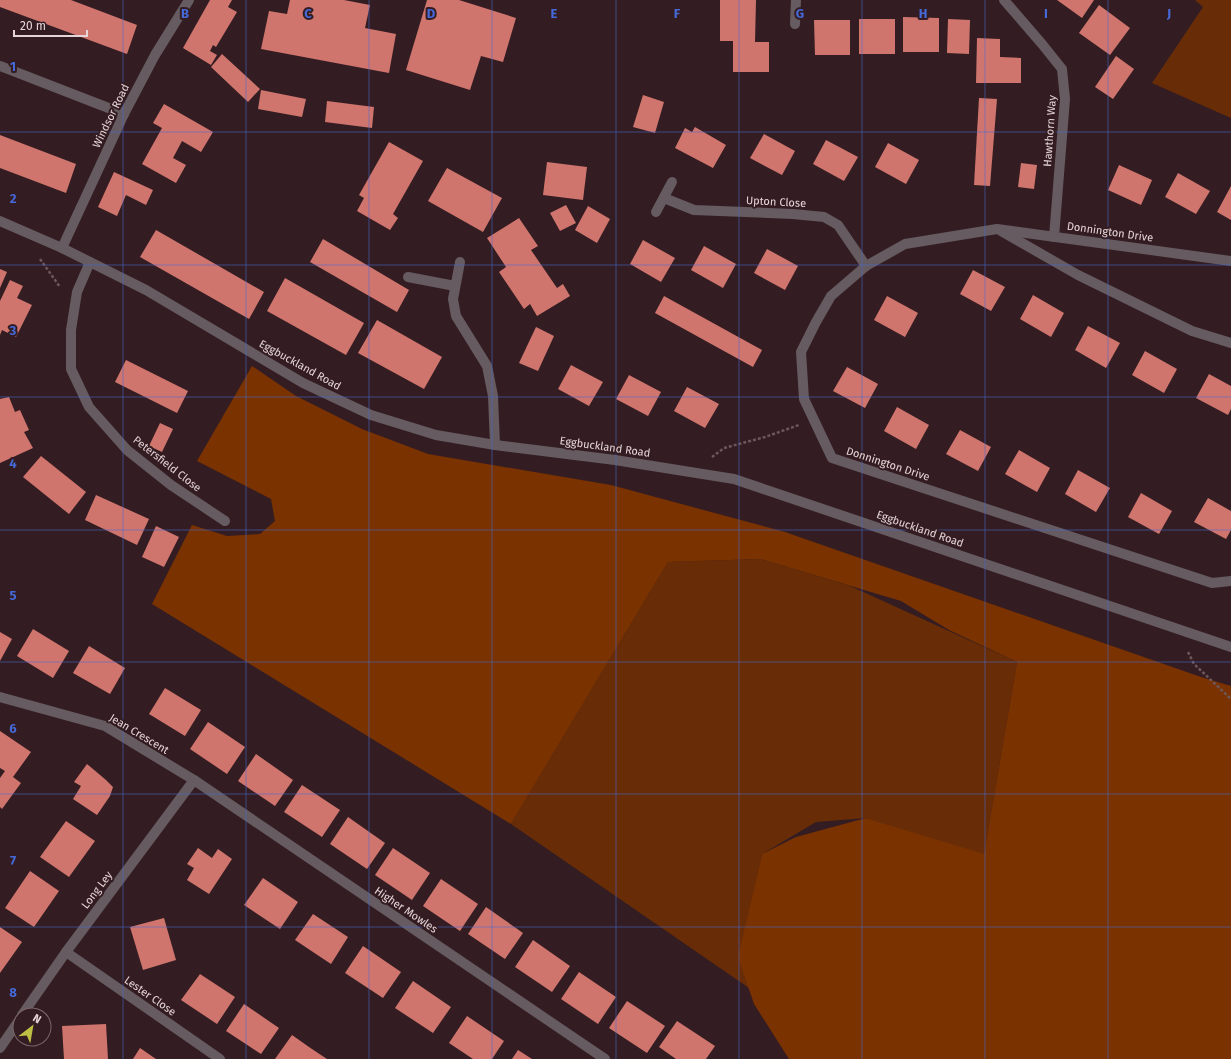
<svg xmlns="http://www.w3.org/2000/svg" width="1231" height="1059" font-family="'Fira Sans',sans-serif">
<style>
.green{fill:#682d07}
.forest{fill:#793200}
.building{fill:#cf756d}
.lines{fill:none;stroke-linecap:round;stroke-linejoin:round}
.path{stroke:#6c575b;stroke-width:2.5;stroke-dasharray:3 2;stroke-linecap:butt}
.lane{stroke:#655b60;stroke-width:10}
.street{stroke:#655b60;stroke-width:10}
.grid{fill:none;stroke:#4569d8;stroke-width:1;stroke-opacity:0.55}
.labels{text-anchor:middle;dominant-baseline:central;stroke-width:4;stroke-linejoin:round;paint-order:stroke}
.street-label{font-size:11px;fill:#e5d5d8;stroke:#341d22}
.grid-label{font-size:13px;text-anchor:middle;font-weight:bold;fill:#4569d8;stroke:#341d22;stroke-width:4;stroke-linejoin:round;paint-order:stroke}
</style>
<rect width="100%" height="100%" fill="#341d22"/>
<g class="green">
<path d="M1195,0H1231V118L1152,83L1203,7Z"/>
<path d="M760,559L850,586L1017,662L984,855L866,818L816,822L762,854L745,929L749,988L511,824L668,562Z"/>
</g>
<path class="forest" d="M252,366L296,396L362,429L428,454L611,485L785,532L1201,677L1231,686V1059H789L754,1004L738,957L762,854L796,837L866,818L984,854L1017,662L949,630L901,601L760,559L668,562L511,824L152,604L192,525L227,536L260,534L275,521L271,499L197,461Z"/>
<g class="building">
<path d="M0,0H71L137,25L127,54L0,7Z"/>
<path d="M210,0H232L228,7L237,12L216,47L213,45L210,51L217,55L211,65L183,48Z"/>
<path d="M290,0H344L370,5L365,28L396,34L389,73L261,49L269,11L287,14Z"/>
<path d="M427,0H459L516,18L503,62L481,56L470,90L406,70Z"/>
<path d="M720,0H756L755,42H769V72H733V41H720Z"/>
<path d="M1057,0H1094L1082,18Z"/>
<path d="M1099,5L1130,28L1110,55L1079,33Z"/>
<path d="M903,17L939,18V52H903Z"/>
<rect x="859" y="19" width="36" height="35"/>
<path d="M948,19L970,20L969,54L947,53Z"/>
<path d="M814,20H850V55H815Z"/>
<path d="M977,38L1000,39V57L1021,58V83H976Z"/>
<path d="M222,54L260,89L248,102L211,67Z"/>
<path d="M1116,56L1134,69L1113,99L1095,87Z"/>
<path d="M261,90L306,99L302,117L258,109Z"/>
<path d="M643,95L664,102L655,133L633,127Z"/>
<path d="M979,98L997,99L990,186L974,185Z"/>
<path d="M327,101L374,107L372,128L325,122Z"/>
<path d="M164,104L213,132L201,152L182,141L173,158L186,165L176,183L142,164L162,128L153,123Z"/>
<path d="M695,127L726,145L713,168L675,148L685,128L692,132Z"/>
<path d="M764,134L795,151L782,175L750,158Z"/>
<path d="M0,135L76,164L66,193L0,168Z"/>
<path d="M826,140L858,157L844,181L813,164Z"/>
<path d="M389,142L423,161L393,214L398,218L390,230L357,211L364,198L359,195Z"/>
<path d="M888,143L919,160L906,184L875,167Z"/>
<path d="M547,162L587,167L583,200L543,195Z"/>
<path d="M1021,163L1037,165L1034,189L1018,187Z"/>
<path d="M1119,165L1152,180L1141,205L1108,190Z"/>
<path d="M447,168L502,198L483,232L428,201Z"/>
<path d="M114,172L153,190L146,205L126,195L117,216L98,207Z"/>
<path d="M1178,173L1210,191L1196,214L1165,197Z"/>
<path d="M1231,186V220L1217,212Z"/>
<path d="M566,205L576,223L560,231L550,213Z"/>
<path d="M588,206L610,219L597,243L575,230Z"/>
<path d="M519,218L538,246L531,250L557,288L563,284L570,296L537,316L530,304L524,309L499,272L506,267L487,238Z"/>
<path d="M156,230L264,292L249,319L140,257Z"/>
<path d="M323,239L409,290L397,312L310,262Z"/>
<path d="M643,240L675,258L661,282L630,264Z"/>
<path d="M704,246L736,264L723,288L691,270Z"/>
<path d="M767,249L798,266L785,290L754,273Z"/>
<path d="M0,269L7,272L0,288Z"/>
<path d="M973,270L1005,287L991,311L960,294Z"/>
<path d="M285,278L364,323L346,355L267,311Z"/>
<path d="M10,280L23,286L17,298L32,305L16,337L2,330L0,335V301Z"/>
<path d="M1033,295L1064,313L1051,337L1020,319Z"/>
<path d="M664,296L762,350L753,367L655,313Z"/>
<path d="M887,296L918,313L905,337L874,320Z"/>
<path d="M377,320L442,357L424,389L358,353Z"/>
<path d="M1088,326L1120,343L1106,368L1075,350Z"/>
<path d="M536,327L554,336L538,371L519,363Z"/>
<path d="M1145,351L1177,369L1164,393L1132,375Z"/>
<path d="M126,360L188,391L177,413L115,382Z"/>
<path d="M571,365L603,382L589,406L558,389Z"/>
<path d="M847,367L878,384L865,408L833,391Z"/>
<path d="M1209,374L1231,386V409L1228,415L1196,398Z"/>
<path d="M629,375L661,392L648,416L616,399Z"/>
<path d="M687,387L719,404L705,428L674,411Z"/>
<path d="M9,397L15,412L20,410L29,430L24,432L33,448L0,463V399Z"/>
<path d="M897,407L929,425L916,449L884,431Z"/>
<path d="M160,423L173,429L162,452L149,446Z"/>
<path d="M960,430L991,447L978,471L946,454Z"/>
<path d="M1019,450L1050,468L1037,492L1005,474Z"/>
<path d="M41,456L86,492L69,514L23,477Z"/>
<path d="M1078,470L1110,488L1096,512L1065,494Z"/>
<path d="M1141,493L1172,511L1159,534L1128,517Z"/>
<path d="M96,495L149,519L137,545L85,520Z"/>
<path d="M1208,498L1231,511V530L1226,539L1194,522Z"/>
<path d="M156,526L179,537L164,567L142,557Z"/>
<path d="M33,629L69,651L53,678L17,656Z"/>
<path d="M0,632L12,639L0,661Z"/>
<path d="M89,646L125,668L110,694L73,673Z"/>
<path d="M165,688L201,710L185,736L149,714Z"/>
<path d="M208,722L245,747L227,774L190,749Z"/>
<path d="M0,731L31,752L13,777L21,783L2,809L0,807V778L5,771L0,768Z"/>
<path d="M256,754L293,780L275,806L238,781Z"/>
<path d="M87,764L106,780L113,787L110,796L97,815L73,799L81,786L74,782Z"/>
<path d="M302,785L340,810L322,837L284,812Z"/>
<path d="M348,817L385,843L367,869L330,844Z"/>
<path d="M66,821L95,841L69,877L40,857Z"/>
<path d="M198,848L212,858L218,849L232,859L209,894L187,880L194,868L187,864Z"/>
<path d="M393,848L430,873L412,900L375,875Z"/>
<path d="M30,871L59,891L34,927L5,908Z"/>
<path d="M263,878L298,902L280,929L244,905Z"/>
<path d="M441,879L478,904L460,931L423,906Z"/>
<path d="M486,907L523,933L505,959L468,934Z"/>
<path d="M313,914L348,937L331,964L295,940Z"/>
<path d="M164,918L176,960L143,970L130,927Z"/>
<path d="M0,927L22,942L0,973Z"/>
<path d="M533,940L570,966L552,992L515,967Z"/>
<path d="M363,946L401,972L383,998L345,973Z"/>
<path d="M579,972L616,997L598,1024L561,999Z"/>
<path d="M200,974L235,997L217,1024L181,1000Z"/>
<path d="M413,981L451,1007L433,1033L395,1008Z"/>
<path d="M627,1001L665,1026L647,1053L609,1028Z"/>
<path d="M244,1004L279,1028L261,1054L226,1031Z"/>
<path d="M467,1016L504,1041L492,1059H473L449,1043Z"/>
<path d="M677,1021L715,1046L706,1059H676L659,1047Z"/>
<path d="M106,1024L108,1059H64L62,1026Z"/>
<path d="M292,1035L309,1047L327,1059H275Z"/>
<path d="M140,1048L156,1059H133Z"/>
<path d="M518,1050L532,1059H512Z"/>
</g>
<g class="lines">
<g class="path">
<path d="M40,259L60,287"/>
<path d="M712,457L724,448L765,437L799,425"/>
<path d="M1188,652L1194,664L1231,699"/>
</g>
<path class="lane" d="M0,66L124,114"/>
<g class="street">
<path d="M1004,0L1042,44L1062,69L1065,99L1054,237"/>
<path d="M795,24L796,0"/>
<path d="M664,198L694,210L793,214L824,217L838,225L866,266"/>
<path d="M656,212L672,182"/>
<path d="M0,221L62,248L146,290L303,383L371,415L436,435L495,445L615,460L734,479L1231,647"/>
<path d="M1001,231L1078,275L1192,331L1231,343"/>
<path d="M62,248L124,114L155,55L189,0"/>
<path d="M1231,261L997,229L905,244L866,266L831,296L816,322L801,352L804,399L832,458L1212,583L1231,581"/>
<path d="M90,262L77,292L71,330V369L89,407L127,450L171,485L225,521"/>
<path d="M460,262L453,299L456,316L487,366L493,396L495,445"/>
<path d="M408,277L455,286"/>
<path d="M0,697L105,726L194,780L605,1059"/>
<path d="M66,952L220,1059"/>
<path d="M22,1015L66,952L194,780"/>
<path d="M0,1048L20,1019"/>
</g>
</g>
<path class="grid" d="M123,0V1059M246,0V1059M369,0V1059M492,0V1059M616,0V1059M739,0V1059M862,0V1059M985,0V1059M1108,0V1059M0,132H1231M0,265H1231M0,397H1231M0,530H1231M0,662H1231M0,794H1231M0,927H1231"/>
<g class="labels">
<g class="street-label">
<text transform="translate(111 116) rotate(-64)">Windsor Road</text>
<text transform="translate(1050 131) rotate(-86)">Hawthorn Way</text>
<text transform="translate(776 202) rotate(3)">Upton Close</text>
<text transform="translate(1110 232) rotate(8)">Donnington Drive</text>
<text transform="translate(300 365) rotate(29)">Eggbuckland Road</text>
<text transform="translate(605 447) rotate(8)">Eggbuckland Road</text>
<text transform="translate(167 464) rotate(38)">Petersfield Close</text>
<text transform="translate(888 464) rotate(18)">Donnington Drive</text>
<text transform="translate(920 529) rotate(19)">Eggbuckland Road</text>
<text transform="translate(139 734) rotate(31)">Jean Crescent</text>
<text transform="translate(97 890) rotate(-53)">Long Ley</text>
<text transform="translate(406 910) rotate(34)">Higher Mowles</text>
<text transform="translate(150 996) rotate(35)">Lester Close</text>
</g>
</g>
<g class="grid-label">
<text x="185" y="18">B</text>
<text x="308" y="18">C</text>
<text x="431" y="18">D</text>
<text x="554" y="18">E</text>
<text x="677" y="18">F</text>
<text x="800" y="18">G</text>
<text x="923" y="18">H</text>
<text x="1046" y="18">I</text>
<text x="1169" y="18">J</text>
<text x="13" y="71">1</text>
<text x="13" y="203">2</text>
<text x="13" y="335">3</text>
<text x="13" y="468">4</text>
<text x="13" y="600">5</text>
<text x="13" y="733">6</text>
<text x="13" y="865">7</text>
<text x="13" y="997">8</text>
</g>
<g transform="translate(32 1027) rotate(31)"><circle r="19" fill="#341d22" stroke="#7b676b"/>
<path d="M0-3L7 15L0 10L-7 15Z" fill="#bcbf44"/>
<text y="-6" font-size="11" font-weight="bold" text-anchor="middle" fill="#e5d5d8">N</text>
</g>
<path d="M14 30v6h73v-6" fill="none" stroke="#e5d5d8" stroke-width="2"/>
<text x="20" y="30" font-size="12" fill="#e5d5d8" stroke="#341d22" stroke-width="3" paint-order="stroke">20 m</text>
</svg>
